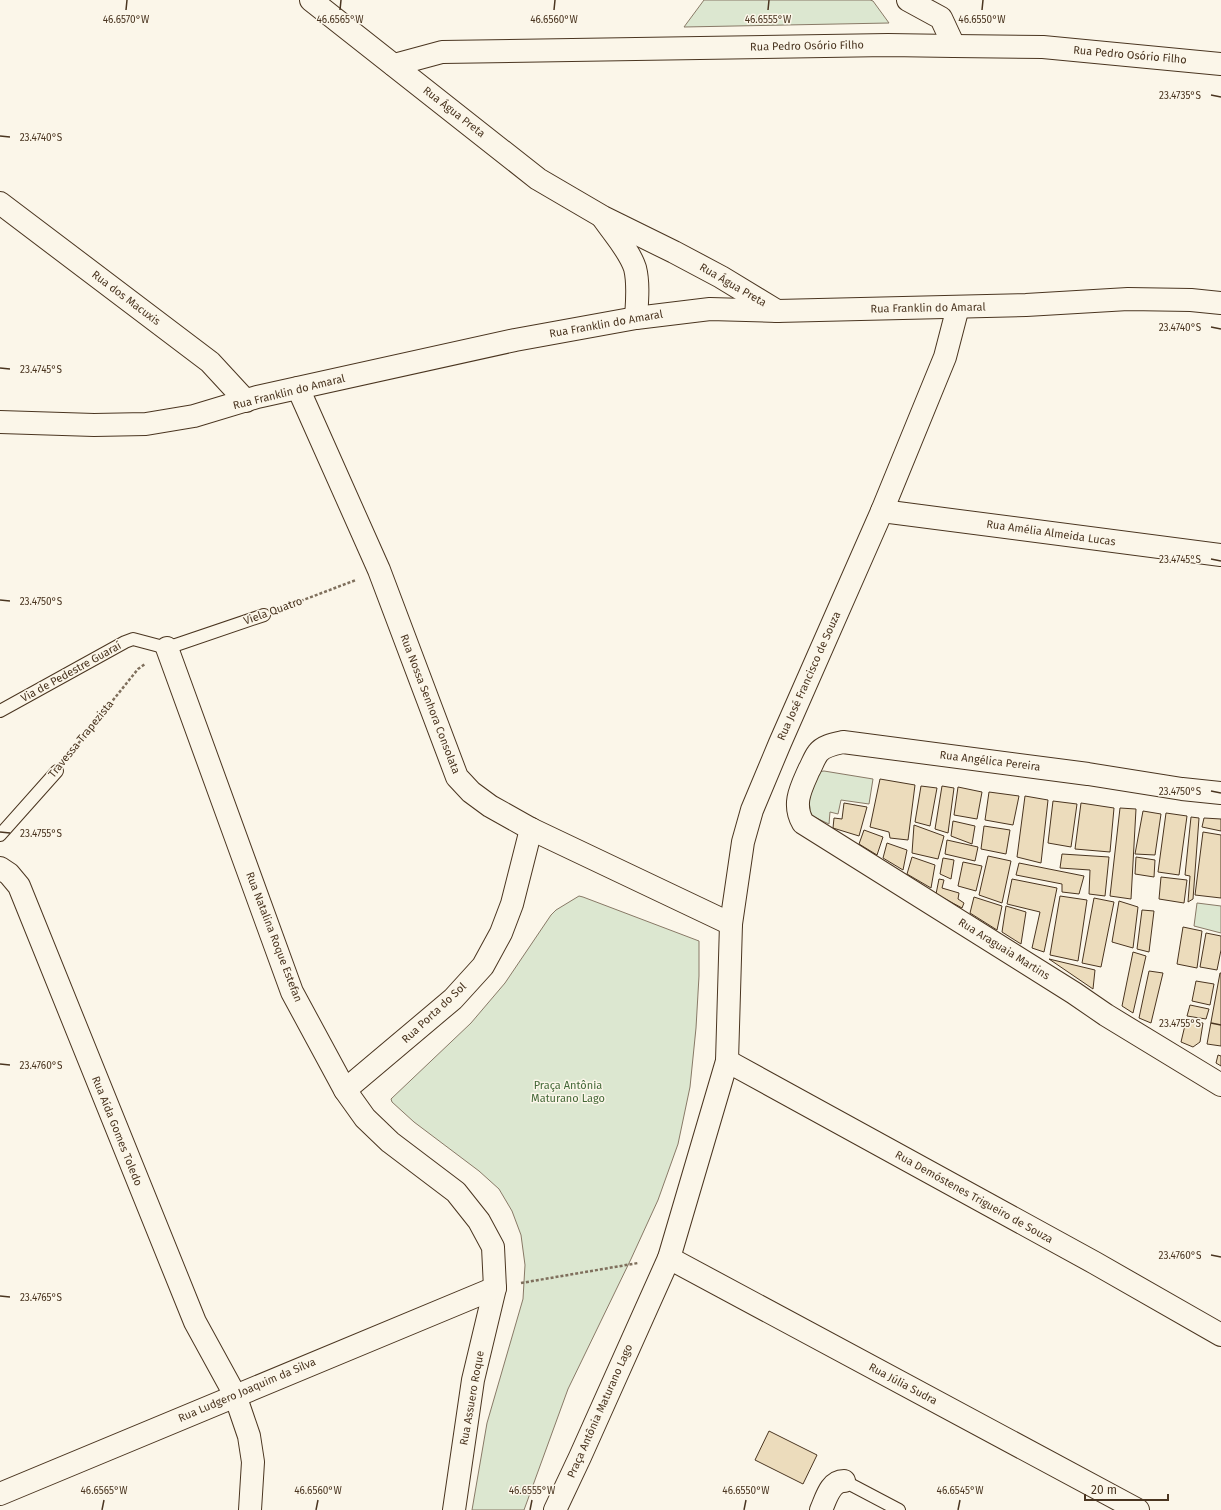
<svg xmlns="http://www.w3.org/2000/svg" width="1221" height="1510" font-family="'Fira Sans',sans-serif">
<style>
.green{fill:#dce7d0;stroke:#887966}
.building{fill:#ecdcbc;stroke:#4a3520}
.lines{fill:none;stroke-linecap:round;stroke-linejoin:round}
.lane-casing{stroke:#4a3520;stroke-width:14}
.street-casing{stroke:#4a3520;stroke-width:24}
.secondary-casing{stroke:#4a3520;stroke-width:24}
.path{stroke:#7f6f5c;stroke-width:2.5;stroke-dasharray:3 2;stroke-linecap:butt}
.lane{stroke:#fbf6e9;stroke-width:12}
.street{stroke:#fbf6e9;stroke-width:22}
.secondary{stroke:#fbf6e9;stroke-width:22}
.ticks{fill:none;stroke:#4a3520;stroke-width:1.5}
.labels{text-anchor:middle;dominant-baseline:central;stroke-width:3;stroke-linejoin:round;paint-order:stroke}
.street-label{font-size:11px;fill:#4a3520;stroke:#fbf6e9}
.park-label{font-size:11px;fill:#436837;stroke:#fbf6e9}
.ticks-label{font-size:10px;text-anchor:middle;fill:#4a3520;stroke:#fbf6e9;stroke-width:3;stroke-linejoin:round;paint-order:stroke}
</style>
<rect width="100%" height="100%" fill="#fbf6e9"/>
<g class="green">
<path d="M704,0H870L873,1L889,23L684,27Z"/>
<path d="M824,771L873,779L869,804L841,800L838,814L830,812L829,824L812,816L805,805L816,772Z"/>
<path d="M579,896L583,897L699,941V976L696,1028L690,1087L678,1144L658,1200L631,1259L568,1389L524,1510H472L487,1423L523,1299L525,1265L521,1235L512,1211L499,1189L479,1171L414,1122L392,1102L391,1099L471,1023L505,983L551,915L556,910Z"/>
<path d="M1197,903L1221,906V933L1194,926Z"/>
</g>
<g class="building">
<path d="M880,779L915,785L908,840L890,838L889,832L870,827Z"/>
<path d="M921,786L937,788L930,826L915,822Z"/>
<path d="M942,786L954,788L948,833L935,829Z"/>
<path d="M958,787L982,792L977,819L954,815Z"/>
<path d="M989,792L1019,796L1013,825L985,820Z"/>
<path d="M1025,796L1048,800L1041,863L1017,857Z"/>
<path d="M1053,801L1077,804L1071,847L1048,843Z"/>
<path d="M844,803L867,807L859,836L833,828L834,818L842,819Z"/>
<path d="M1081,803L1114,808L1110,852L1075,849Z"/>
<path d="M1120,808L1136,809L1131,899L1110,896Z"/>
<path d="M1143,811L1161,814L1155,855L1135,854Z"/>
<path d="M1166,813L1187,816L1179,875L1158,872Z"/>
<path d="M1191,817L1199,818L1193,899L1188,902L1190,876L1185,875Z"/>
<path d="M1204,818L1221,819V831L1202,827Z"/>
<path d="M953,821L975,826L972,844L951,836Z"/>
<path d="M914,825L944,836L938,859L912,853Z"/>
<path d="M984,826L1010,830L1006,854L981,849Z"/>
<path d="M864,830L883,837L877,855L859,844Z"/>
<path d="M1203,832L1221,835V898L1195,895Z"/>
<path d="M947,840L978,847L975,861L945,854Z"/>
<path d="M887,843L907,850L903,870L883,858Z"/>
<path d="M1062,854L1109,857L1105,896L1089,894L1090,870L1060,868Z"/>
<path d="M988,856L1011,861L1002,903L979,895Z"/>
<path d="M912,857L935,865L931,888L907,874Z"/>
<path d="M1136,857L1155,860L1154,877L1135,874Z"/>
<path d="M943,858L954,860L951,879L940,874Z"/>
<path d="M963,862L982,866L976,891L958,886Z"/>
<path d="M1019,863L1084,876L1079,894L1062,892V884L1016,875Z"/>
<path d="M1161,877L1187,880L1184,903L1159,899Z"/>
<path d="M939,879L944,880L942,888L959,893L958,899L964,903L962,908L936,894Z"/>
<path d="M1012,879L1057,888L1044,952L1032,948L1040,912L1007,904Z"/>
<path d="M1060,896L1087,900L1078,961L1050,955Z"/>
<path d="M974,897L1002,906L997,930L970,913Z"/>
<path d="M1094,898L1114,902L1101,967L1082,963Z"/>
<path d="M1119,901L1138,907L1133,948L1112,942Z"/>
<path d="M1006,906L1026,912L1021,944L1002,932Z"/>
<path d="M1142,910L1154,911L1149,952L1137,949Z"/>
<path d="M1183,927L1202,931L1197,968L1177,964Z"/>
<path d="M1206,933L1221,936V950L1217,970L1200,967Z"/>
<path d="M1133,952L1146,956L1133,1013L1122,1006Z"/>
<path d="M1049,959L1095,970L1093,989Z"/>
<path d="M1149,971L1163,973L1151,1023L1139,1018Z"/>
<path d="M1220,973H1221V1046L1207,1044Z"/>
<path d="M1196,981L1214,984L1210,1005L1192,1001Z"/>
<path d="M1190,1005L1209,1009L1206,1019L1187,1016Z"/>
<path d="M1186,1021L1203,1023L1200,1042L1193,1047L1181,1042Z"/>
<path d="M1218,1055L1221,1056V1066L1216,1063Z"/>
<path d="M769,1431L817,1455L803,1484L755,1460Z"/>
</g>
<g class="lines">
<g class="lane-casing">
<g id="lane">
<path d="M0,711L125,642L133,639L167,648L264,615"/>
<path d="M0,835L57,771"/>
<path d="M844,1481L899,1510"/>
</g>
</g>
<g class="street-casing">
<g id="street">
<path d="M311,0L538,179L603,217L674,252L721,277L777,311"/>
<path d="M908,0L941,18L954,46"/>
<path d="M394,65L442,52L888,45L954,46L1043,47L1221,64"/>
<path d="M0,203L210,362L246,401"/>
<path d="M603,218C614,234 629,250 635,268C639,284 637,302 636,318"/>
<path d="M298,388L379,570L457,777L471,792L490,806L531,829L731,924"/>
<path d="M882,511L1221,555"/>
<path d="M167,648L292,992L345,1090L365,1118L390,1142L456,1192L479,1221L493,1247L495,1288L473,1380L454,1510"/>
<path d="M1221,793L1182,789L1088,774L843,742C834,744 823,746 818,753C814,758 812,765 809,770C801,788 792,804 803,823L1074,993L1106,1015L1221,1085"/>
<path d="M0,868L9,874L19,886L195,1322L235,1395L249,1436L253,1462L250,1510"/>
<path d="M727,1061L1095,1263L1221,1335"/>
<path d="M345,1090L453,999L483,966L501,933L512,904L531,829"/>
<path d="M669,1258L1138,1510"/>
<path d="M0,1494L495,1288"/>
<path d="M555,1510L580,1457L669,1258L727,1061L731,924L743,842L752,810L780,743L882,511L945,357L958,307"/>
<path d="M821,1510C826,1499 830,1481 844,1481"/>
</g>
</g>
<g class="secondary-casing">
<path id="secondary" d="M0,422L94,425L146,424L194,416L257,397L515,340L636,318L710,309L777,311L1026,305L1128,299L1191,300L1221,303"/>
</g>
<g class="path">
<path d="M282,608L356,580"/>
<path d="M69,755L138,669L145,664"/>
<path d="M521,1283L638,1263"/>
</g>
<use href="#lane" class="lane"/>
<use href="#street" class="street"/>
<use href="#secondary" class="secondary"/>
</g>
<path class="ticks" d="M126,10L127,0M340,10L341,0M554,10L555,0M768,10L769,0M982,10L983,0M1211,95L1221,97M0,136L10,137M1211,327L1221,329M0,368L10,369M1211,559L1221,561M0,600L10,601M1211,791L1221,793M0,832L10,833M1211,1023L1221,1025M0,1064L10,1065M1211,1255L1221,1257M0,1296L10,1297M102,1510L104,1500M316,1510L318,1500M530,1510L532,1500M744,1510L746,1500M958,1510L960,1500"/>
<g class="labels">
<g class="street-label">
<text transform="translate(807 46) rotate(-1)">Rua Pedro Osório Filho</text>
<text transform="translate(1130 55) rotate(5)">Rua Pedro Osório Filho</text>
<text transform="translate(454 112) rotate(38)">Rua Água Preta</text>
<text transform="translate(733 285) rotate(30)">Rua Água Preta</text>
<text transform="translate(126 298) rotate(37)">Rua dos Macuxis</text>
<text transform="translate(928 308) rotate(-1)">Rua Franklin do Amaral</text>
<text transform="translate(606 324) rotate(-10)">Rua Franklin do Amaral</text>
<text transform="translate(289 392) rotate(-14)">Rua Franklin do Amaral</text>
<text transform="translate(1051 533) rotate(8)">Rua Amélia Almeida Lucas</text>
<text transform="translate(273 611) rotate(-20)">Viela Quatro</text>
<text transform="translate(71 672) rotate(-29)">Via de Pedestre Guaraí</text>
<text transform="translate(809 676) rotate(-66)">Rua José Francisco de Souza</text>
<text transform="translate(430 704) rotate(69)">Rua Nossa Senhora Consolata</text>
<text transform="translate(81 739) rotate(-51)">Travessa Trapezista</text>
<text transform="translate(990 761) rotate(7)">Rua Angélica Pereira</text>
<text transform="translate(274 937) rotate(69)">Rua Natalina Roque Estefan</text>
<text transform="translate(1004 949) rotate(32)">Rua Araguaia Martins</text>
<text transform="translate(434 1013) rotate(-43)">Rua Porta do Sol</text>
<text transform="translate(117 1131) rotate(68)">Rua Aída Gomes Toledo</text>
<text transform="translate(974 1197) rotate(29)">Rua Demóstenes Trigueiro de Souza</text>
<text transform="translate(903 1384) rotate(28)">Rua Júlia Sudra</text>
<text transform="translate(247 1390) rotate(-23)">Rua Ludgero Joaquim da Silva</text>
<text transform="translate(472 1398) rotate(-80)">Rua Assuero Roque</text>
<text transform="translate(600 1411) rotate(-66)">Praça Antônia Maturano Lago</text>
</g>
<g class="park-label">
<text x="568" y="1085">Praça Antônia<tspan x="568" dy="13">Maturano Lago</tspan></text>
</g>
</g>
<g class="ticks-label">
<text x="126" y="23">46.6570°W</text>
<text x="340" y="23">46.6565°W</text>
<text x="554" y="23">46.6560°W</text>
<text x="768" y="23">46.6555°W</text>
<text x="982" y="23">46.6550°W</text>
<text x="1180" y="99">23.4735°S</text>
<text x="41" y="141">23.4740°S</text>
<text x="1180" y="331">23.4740°S</text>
<text x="41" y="373">23.4745°S</text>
<text x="1180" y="563">23.4745°S</text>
<text x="41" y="605">23.4750°S</text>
<text x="1180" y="795">23.4750°S</text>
<text x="41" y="837">23.4755°S</text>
<text x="1180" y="1027">23.4755°S</text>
<text x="41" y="1069">23.4760°S</text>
<text x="1180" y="1259">23.4760°S</text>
<text x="41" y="1301">23.4765°S</text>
<text x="104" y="1494">46.6565°W</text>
<text x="318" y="1494">46.6560°W</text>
<text x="532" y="1494">46.6555°W</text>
<text x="746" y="1494">46.6550°W</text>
<text x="960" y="1494">46.6545°W</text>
</g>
<path d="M1085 1494v6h83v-6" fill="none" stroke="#4a3520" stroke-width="2"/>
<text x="1091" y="1494" font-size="12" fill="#4a3520" stroke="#fbf6e9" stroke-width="3" paint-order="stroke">20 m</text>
</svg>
